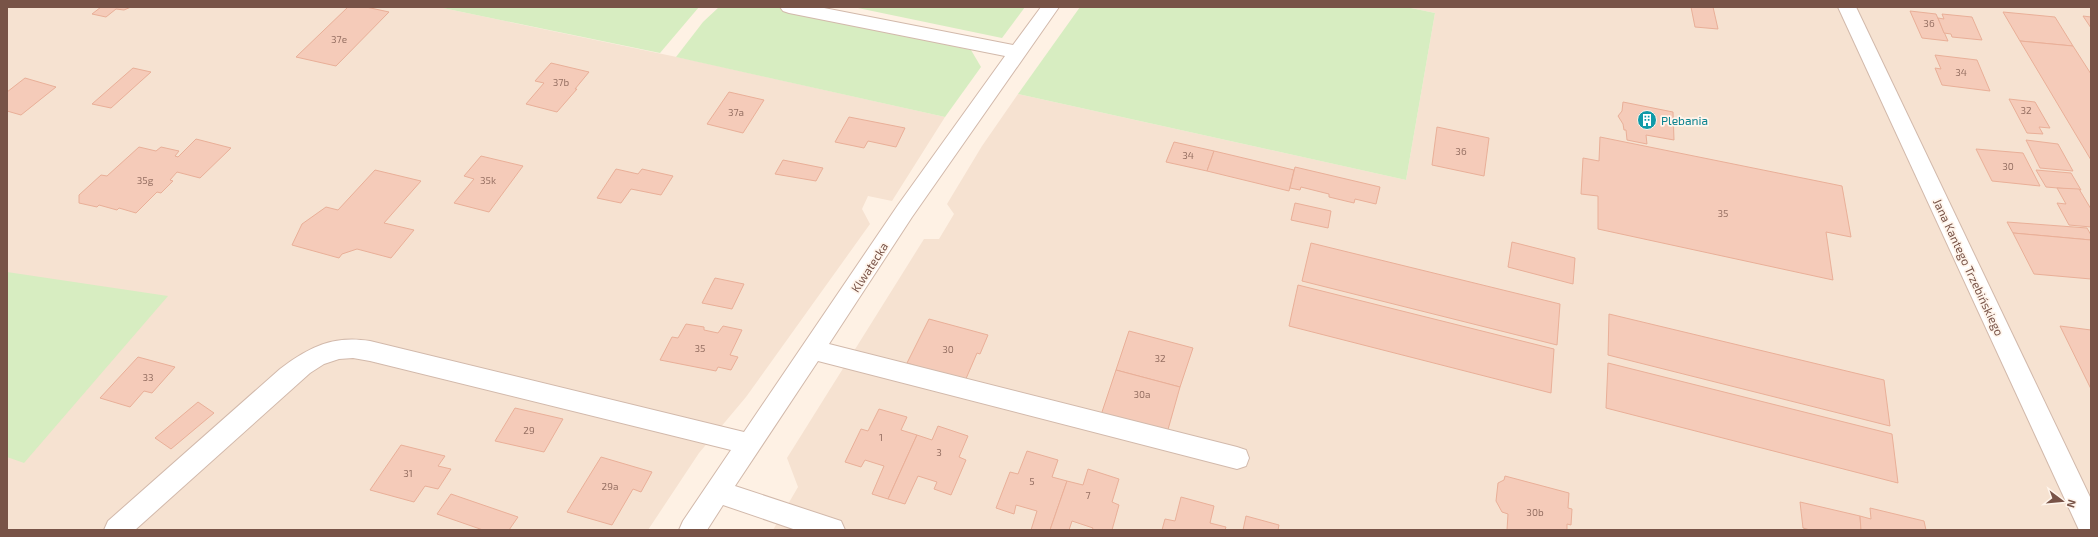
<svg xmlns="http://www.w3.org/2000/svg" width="2098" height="537" font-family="'Exo 2',sans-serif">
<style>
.residential{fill:#f6e2d1}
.green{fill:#d7edc1}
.building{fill:#f5cbb9;stroke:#e9af98}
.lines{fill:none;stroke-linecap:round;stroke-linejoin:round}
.street-casing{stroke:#d2b9ab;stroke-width:2}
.street{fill:#fff;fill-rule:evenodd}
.labels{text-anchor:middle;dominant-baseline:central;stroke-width:3.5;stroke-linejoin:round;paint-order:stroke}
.number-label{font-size:10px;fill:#977164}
.culture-label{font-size:12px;fill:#0d838f;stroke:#fff5ec;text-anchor:start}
.street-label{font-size:12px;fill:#785347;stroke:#fff5ec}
</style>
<rect width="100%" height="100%" fill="#fef1e4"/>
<g class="residential">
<path d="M7,7H438L691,60L945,117L892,201L868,196L862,209L870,224L746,397L699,453L648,530H7Z"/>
<path d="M1406,7H2091V530H773L798,487L787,458L924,239H939L954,214L947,204L982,146L1018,94L1406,180L1435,13Z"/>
</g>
<g class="green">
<path d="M438,7H699L660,53Z"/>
<path d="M719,7H777L971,50L981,67L945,117L676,57L703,22Z"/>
<path d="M853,7H1025L1002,38Z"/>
<path d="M1080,7H1406L1435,13L1406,180L1018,94Z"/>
<path d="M7,272L168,296L24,463L7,457Z"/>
</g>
<g class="building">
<path d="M101,7H131L124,10L116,9L106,17L92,14Z"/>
<path d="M348,7H366L389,12L336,66L296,57Z"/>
<path d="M1691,7H1713L1718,29L1695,27Z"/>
<path d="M1910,11L1936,14L1948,41L1922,38Z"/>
<path d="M2003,12L2055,17L2073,46L2020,41Z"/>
<path d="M1942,14L1972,17L1982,40L1952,37L1951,34L1944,33L1938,18L1944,19Z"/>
<path d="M2083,16L2091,17V28Z"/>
<path d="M2020,41L2073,46L2091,74V160Z"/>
<path d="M1935,55L1977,60L1990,91L1942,85L1935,68L1941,69Z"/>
<path d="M551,63L589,72L575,89H577L557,112L526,104L544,83L535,81Z"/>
<path d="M133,68L151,72L111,108L92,104Z"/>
<path d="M25,78L56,87L21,115L7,111V92Z"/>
<path d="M729,92L764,100L743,133L707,124Z"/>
<path d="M2009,99L2035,102L2050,128L2039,127L2043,134L2027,133Z"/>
<path d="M1623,102L1673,112L1674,140L1646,135L1647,144L1627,140L1626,130H1624L1623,124L1618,116L1622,111Z"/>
<path d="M849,117L905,128L896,147L868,141L864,148L835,142Z"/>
<path d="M1437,127L1489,138L1484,176L1432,165Z"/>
<path d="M1600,137L1842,186L1851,237L1826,232L1833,280L1598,229V196L1581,194L1583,158L1599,161Z"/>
<path d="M196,139L231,148L200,178L177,172L170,180L173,181L161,193L157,192L136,213L119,208L117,210L99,205L97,207L79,203V195L101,175L107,176L139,147L156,151L161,147L179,151L175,156L178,157Z"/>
<path d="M2026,140L2058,144L2073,171L2040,168Z"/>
<path d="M1174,142L1214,151L1207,171L1166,162Z"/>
<path d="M1976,149L2023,153L2040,186L1992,181Z"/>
<path d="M1214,151L1294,170L1289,191L1207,171Z"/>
<path d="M481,156L523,166L489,212L454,203L474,179L464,176Z"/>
<path d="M783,160L823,168L816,181L775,174Z"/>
<path d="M1295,167L1380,187L1376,204L1355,199L1354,203L1329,197V194L1301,187L1300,190L1290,188Z"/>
<path d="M616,169L638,174L642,169L673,176L661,195L631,189L621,203L597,198Z"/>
<path d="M375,170L421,181L384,223L414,230L391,258L357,249L342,254L339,258L292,245L302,224L326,207L338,210Z"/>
<path d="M2036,170L2071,173L2081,190L2046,187Z"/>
<path d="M2057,188L2079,189L2091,209V227L2069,225L2057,203L2066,204Z"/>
<path d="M1295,203L1331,211L1328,228L1291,220Z"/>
<path d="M2007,222L2087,228L2091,235V240L2013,233Z"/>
<path d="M2013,233L2091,240V279L2034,274Z"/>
<path d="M1512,242L1575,258L1573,284L1508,267Z"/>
<path d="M1311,243L1560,304L1557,345L1302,281Z"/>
<path d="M715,278L744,284L732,309L702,303Z"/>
<path d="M1298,285L1554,349L1551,393L1289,326Z"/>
<path d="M1609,314L1884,380L1890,426L1608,355Z"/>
<path d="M929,319L988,335L980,354L977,353L965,381L907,363Z"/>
<path d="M686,324L704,327V330L718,333L723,326L742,330L730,355L738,357L731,370L718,367L716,371L660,360L672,337L678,338Z"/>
<path d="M2060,326L2091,330V389Z"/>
<path d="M1129,331L1193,348L1180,387L1116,370Z"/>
<path d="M138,357L175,367L152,393L144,391L130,407L100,398Z"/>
<path d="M1608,363L1892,434L1898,483L1606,408Z"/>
<path d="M1116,370L1180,387L1167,433L1101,415Z"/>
<path d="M198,402L214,413L171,449L155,438Z"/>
<path d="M515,408L563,419L544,452L495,441Z"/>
<path d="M879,409L907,417L901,430L917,435L888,499L872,494L884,466L865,460L861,467L845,462L861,429L868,431Z"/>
<path d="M938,426L968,436L959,457L966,460L951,495L934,489L937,482L918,476L905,504L888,499L917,435L932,440Z"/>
<path d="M401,445L445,456L438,466L451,469L438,489L425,486L414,502L370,490Z"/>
<path d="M1027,451L1058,460L1052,477L1067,481L1050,530H1031L1037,511L1016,505L1014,514L996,508L1010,472L1018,474Z"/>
<path d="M601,457L652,472L641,492L633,489L612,525L567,512Z"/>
<path d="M1088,469L1119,479L1112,502L1119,505L1112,530H1092L1093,528L1072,521L1069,530H1050L1067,481L1083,485Z"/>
<path d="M1505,476L1569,493L1568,508L1572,509L1571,525L1567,524V530H1507L1508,514L1502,512L1496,501L1498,483L1504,480Z"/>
<path d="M451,494L518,517L509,530H483L437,514Z"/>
<path d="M1181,497L1214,506L1210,523L1226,527L1225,530H1162L1165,519L1175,521Z"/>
<path d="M1800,502L1860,516L1861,530H1810L1803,528Z"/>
<path d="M1870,508L1924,521L1926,530H1861L1860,516L1871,519Z"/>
<path d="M1246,516L1279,525L1278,530H1243Z"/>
</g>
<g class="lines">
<g class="street-casing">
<g id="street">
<path d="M780,7H819L1013,45L1041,7H1059L912,217L829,344L1237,447L1246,450L1249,458L1246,466L1237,469L818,361L735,486L841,521L845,530H796L723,505L707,530H679L683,521L731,450L370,361L353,358L339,359L324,364L310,373L135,530H104L108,521L280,369C309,347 333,335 370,341L744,432L898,205L1005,56L789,13L783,11Z"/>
<path d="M1838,7H1856L2091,499V530H2079Z"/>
</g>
</g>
<use href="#street" class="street"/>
</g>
<defs>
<g id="building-disc" transform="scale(1)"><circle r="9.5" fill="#0f9aa8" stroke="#fff5ec"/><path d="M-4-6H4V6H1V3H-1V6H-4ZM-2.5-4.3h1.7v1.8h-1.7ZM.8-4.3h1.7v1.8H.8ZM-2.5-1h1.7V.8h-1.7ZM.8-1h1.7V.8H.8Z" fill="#fff"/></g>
</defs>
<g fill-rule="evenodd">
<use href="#building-disc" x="1647" y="120"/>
</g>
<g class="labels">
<g class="number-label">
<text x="1929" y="23">36</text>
<text x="339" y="39">37e</text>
<text x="1961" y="72">34</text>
<text x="561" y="82">37b</text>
<text x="2026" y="110">32</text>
<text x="736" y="112">37a</text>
<text x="1461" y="151">36</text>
<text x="1188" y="155">34</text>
<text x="2008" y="166">30</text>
<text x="145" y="180">35g</text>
<text x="488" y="180">35k</text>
<text x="1723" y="213">35</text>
<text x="700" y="348">35</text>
<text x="948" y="349">30</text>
<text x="1160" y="358">32</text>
<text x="148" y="377">33</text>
<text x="1142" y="394">30a</text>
<text x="529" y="430">29</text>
<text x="881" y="437">1</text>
<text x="939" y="452">3</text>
<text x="408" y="473">31</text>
<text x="1032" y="481">5</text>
<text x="610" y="486">29a</text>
<text x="1088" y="495">7</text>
<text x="1535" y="512">30b</text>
</g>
<g class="culture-label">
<text x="1661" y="120">Plebania</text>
</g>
<g class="street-label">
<text transform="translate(869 267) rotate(-57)">Klwatecka</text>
<text transform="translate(1969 267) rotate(65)">Jana Kantego Trzebińskiego</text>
</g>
</g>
<rect width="2098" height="537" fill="none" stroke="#785347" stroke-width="16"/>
<g transform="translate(2062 501) rotate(106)" stroke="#fff5ec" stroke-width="3" paint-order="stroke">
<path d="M0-3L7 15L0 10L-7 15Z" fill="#785347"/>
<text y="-6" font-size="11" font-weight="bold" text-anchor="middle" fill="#785347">N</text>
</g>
</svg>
